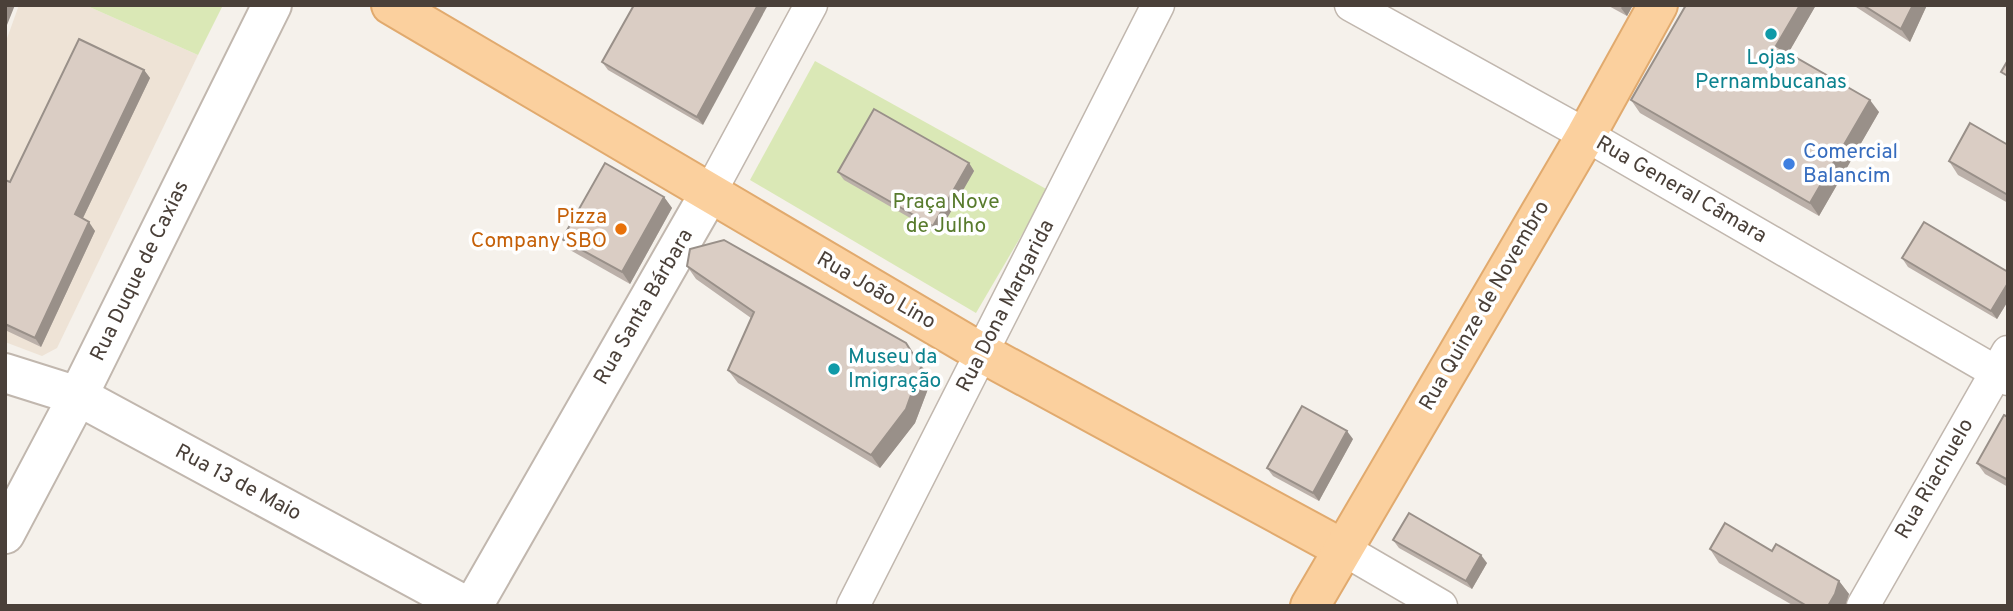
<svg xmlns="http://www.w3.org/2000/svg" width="2013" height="611" font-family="Overpass,sans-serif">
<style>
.education{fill:#eee3d6}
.green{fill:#dae8b6}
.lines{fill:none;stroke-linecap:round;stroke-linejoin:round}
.minor-casing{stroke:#c1b7ae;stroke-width:35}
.tertiary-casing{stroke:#c1b7ae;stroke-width:42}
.primary-casing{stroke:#e1aa6e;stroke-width:42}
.minor{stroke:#fff;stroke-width:32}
.tertiary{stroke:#fff;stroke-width:38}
.primary{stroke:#fbd09e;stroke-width:38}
.wall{fill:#bbb0a9}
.shaded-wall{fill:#999089}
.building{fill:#dacdc4;stroke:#999089;stroke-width:2}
.culture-dot{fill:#0f9aa8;stroke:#fff;stroke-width:2.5}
.shop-dot{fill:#3f7fe0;stroke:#fff;stroke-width:2.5}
.food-dot{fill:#e8710a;stroke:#fff;stroke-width:2.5}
.labels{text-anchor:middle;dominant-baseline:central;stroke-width:7;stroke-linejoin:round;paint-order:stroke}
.culture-label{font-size:21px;fill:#0d838f;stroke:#fff}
.shop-label{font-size:21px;fill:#366cbe;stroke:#fff;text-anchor:start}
.street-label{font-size:21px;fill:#4a4039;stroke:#fff}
.park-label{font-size:21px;fill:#587b2d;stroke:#fff}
.food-label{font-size:21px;fill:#c56008;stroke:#fff;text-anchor:end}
</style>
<rect width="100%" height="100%" fill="#f5f1eb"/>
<path class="education" d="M19,5H85L198,55L57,348L42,356L5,342V44Z"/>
<g class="green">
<path d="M85,5H223L198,55Z"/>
<path d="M815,61L1048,190L976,313L750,180Z"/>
</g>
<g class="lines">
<g class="minor-casing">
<g id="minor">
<path d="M1351,5L1586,135L2008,379"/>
<path d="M709,194L811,5"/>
<path d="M1343,549L1441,606"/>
<path d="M853,606L1158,5"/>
<path d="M1863,606L2008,352"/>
</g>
</g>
<g class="tertiary-casing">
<g id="tertiary">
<path d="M5,373L78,396L466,606"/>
<path d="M5,534L78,396L272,5"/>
<path d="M473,606L709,194"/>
</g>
</g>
<g class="primary-casing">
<g id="primary">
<path d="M391,5L982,353L1343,549"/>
<path d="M1310,606L1586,135L1658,5"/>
</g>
</g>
<use href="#minor" class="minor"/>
<use href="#tertiary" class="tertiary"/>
<use href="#primary" class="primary"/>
</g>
<g class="wall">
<path d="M634,5L703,125L608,70L602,62Z"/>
<path d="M1607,5H1633L1627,16Z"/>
<path d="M1686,5H1816L1788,53L1879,112L1819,216L1640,113L1631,100Z"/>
<path d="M1853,5H1927L1910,42Z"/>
<path d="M144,70L150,78L83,218L95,231L41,347L5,330V180L10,182Z"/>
<path d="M2008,145V203L1958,175L1949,161Z"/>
<path d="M969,163L974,171L938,234L844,180L838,172Z"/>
<path d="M664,197L672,208L630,284L570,250L562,239Z"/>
<path d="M1902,258L2008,272V301L1997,319L1908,267Z"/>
<path d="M687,266L916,356L931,381L915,423L880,468L738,383L728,370L751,318L696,279Z"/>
<path d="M2008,417V487L1985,474L1977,463Z"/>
<path d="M1353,439L1319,501L1273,476L1267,468Z"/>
<path d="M1393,540L1487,563L1472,589L1399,548Z"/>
<path d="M1710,549L1772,551L1839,581L1849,594L1845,606H1794L1719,563Z"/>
</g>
<g class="shaded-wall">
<path d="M5,5H15L5,30Z"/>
<path d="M758,5H768L703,125L697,117Z"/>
<path d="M1623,5H1633L1627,16L1621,8Z"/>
<path d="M1800,5H1816L1785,59L1776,46Z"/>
<path d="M1913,5H1927L1910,42L1901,29Z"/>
<path d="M144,70L150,78L81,222L75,214Z"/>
<path d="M1870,100L1879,112L1819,216L1810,203Z"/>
<path d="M969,163L974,171L938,234L933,226Z"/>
<path d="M664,197L672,208L630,284L622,272Z"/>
<path d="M89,222L95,231L41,347L35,338Z"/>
<path d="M2008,283V301L1997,319L1991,311Z"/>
<path d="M906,343L931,381L915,423L880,468L871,455Z"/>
<path d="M1347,431L1353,439L1319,501L1313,493Z"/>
<path d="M1481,555L1487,563L1472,589L1466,581Z"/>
<path d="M1839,581L1849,594L1845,606H1828Z"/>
</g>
<g class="building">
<path d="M634,5H758L697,117L602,62Z"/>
<path d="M1686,5H1800L1776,46L1870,100L1810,203L1631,100Z"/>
<path d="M1863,5H1913L1901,29Z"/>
<path d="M79,39L144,70L75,214L89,222L35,338L5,324V180L10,182Z"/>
<path d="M2008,60V76L2001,72Z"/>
<path d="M874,109L969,163L933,226L838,172Z"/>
<path d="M1970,123L2008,145V195L1949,161Z"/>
<path d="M605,163L664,197L622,272L562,239Z"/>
<path d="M1924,222L2008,272V283L1991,311L1902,258Z"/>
<path d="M724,240L906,343L921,367L906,409L871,455L728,370L754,312L687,266L690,249Z"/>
<path d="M1302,406L1347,431L1313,493L1267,468Z"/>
<path d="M2004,415L2008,417V480L1977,463Z"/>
<path d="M1409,513L1481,555L1466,581L1393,540Z"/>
<path d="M1725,523L1772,551L1776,544L1839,581L1835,594L1828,606H1807L1710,549Z"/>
</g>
<g class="culture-dot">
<circle cx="1771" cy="34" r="7"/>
<circle cx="834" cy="369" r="7"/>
</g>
<circle class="shop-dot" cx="1789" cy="164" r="7"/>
<circle class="food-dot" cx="621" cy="229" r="7"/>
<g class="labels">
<g class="culture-label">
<text x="1771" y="58">Lojas<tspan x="1771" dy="24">Pernambucanas</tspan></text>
<text x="848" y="357" text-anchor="start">Museu da<tspan x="848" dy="24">Imigração</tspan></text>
</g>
<g class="shop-label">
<text x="1803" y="152">Comercial<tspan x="1803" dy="24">Balancim</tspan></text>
</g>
<g class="street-label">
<text transform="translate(1681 190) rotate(30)">Rua General Câmara</text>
<text transform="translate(140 271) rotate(-64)">Rua Duque de Caxias</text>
<text transform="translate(876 291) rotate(30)">Rua João Lino</text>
<text transform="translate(1006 306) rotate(-63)">Rua Dona Margarida</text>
<text transform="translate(1485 306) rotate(-60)">Rua Quinze de Novembro</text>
<text transform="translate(644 307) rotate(-60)">Rua Santa Bárbara</text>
<text transform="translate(1935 479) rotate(-60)">Rua Riachuelo</text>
<text transform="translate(238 483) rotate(28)">Rua 13 de Maio</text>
</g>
<g class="park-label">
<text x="946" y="202">Praça Nove<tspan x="946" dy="24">de Julho</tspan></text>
</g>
<g class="food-label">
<text x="607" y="217">Pizza<tspan x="607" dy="24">Company SBO</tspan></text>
</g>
</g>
<rect width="2013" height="611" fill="none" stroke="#4a4039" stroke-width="14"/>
</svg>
